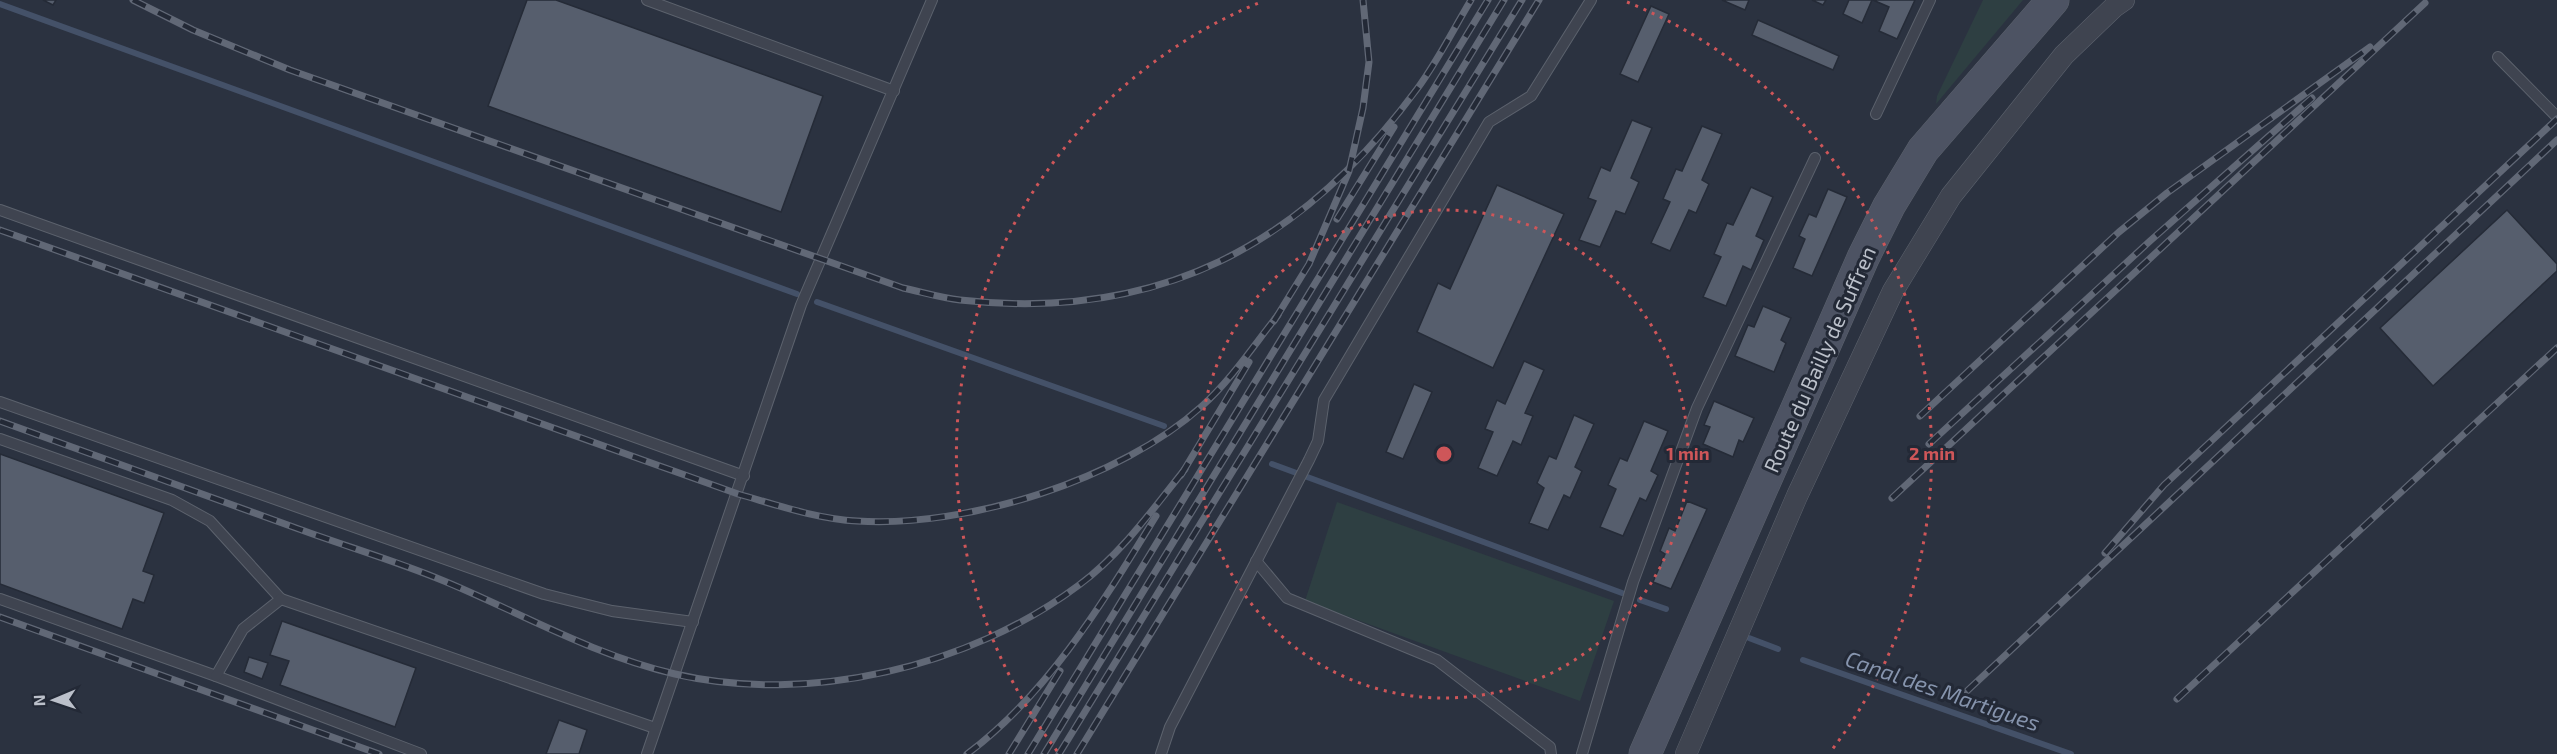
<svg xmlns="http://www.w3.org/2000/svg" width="2557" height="754" font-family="'Exo 2',sans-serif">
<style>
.green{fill:#2e3f42}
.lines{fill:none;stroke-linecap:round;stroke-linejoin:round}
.stream{stroke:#445168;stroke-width:6}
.building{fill:#565e6d;stroke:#252b37;stroke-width:1.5}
.service-casing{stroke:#5c626d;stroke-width:12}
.minor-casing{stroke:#5c626d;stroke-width:22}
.secondary-casing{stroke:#5c626d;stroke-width:33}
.service{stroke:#3f4450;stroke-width:10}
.minor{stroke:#3f4450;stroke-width:21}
.secondary{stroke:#4d5363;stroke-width:32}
.rail-casing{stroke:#616876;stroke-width:7}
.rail{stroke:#232936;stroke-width:4.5;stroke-dasharray:14;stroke-linecap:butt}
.ring{fill:none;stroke:#ce5659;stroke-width:3;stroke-dasharray:3 6}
.labels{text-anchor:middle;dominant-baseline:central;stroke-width:6;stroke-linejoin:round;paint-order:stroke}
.street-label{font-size:21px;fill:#bbc0ca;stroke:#232936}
.water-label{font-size:22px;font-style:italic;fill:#8694ad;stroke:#232936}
.centre{fill:#ce5659;stroke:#232936;stroke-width:3}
.ring-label{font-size:18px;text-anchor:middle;font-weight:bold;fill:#ce5659;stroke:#232936;stroke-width:6;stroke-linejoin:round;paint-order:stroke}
</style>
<rect width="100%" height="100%" fill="#2b3240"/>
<g class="green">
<path d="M1983,0H2023L1936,104L1937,96Z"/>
<path d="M1337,502L1614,601L1580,701L1305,601Z"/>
</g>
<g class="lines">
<g class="stream">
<path d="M0,4L797,294"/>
<path d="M817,302L1164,426"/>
<path d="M1272,464L1622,593"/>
<path d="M1640,600L1666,609"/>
<path d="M1749,638L1778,649"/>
<path d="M1803,660L2071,754"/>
</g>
</g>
<g class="building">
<path d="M43,0H56L53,5Z"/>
<path d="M527,0H556L823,96L781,212L488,106Z"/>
<path d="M1722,0H1749L1745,10Z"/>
<path d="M1812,0H1826L1823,5Z"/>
<path d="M1849,0H1872L1862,23L1843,14Z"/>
<path d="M1873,0H1915L1897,39L1879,31L1889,7Z"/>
<path d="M1651,6L1669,14L1638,82L1620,74Z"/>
<path d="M1758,20L1839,56L1833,70L1752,35Z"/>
<path d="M1632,120L1652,128L1631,178L1639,182L1625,214L1616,211L1600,247L1579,240L1596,201L1588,198L1601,167L1610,171Z"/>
<path d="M1702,126L1722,134L1702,180L1709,184L1696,213L1689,210L1670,251L1651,243L1670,202L1663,199L1676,169L1682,171Z"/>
<path d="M1497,185L1564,214L1493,368L1417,332L1438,283L1450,289Z"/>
<path d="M1751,187L1773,197L1756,236L1764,240L1751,270L1743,266L1726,306L1703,297L1721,257L1714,254L1727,223L1733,225Z"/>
<path d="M1828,189L1847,197L1812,276L1793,268L1805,239L1799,236L1809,214L1816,217Z"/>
<path d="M2507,210L2557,264V271L2433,386L2380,328Z"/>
<path d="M1763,306L1791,318L1781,340L1786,343L1774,372L1735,356L1748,325L1754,327Z"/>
<path d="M1524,361L1544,370L1525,413L1533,416L1521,445L1513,441L1497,476L1478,468L1493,432L1485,429L1497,400L1505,404Z"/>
<path d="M1414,384L1432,392L1403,459L1386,452Z"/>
<path d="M1714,401L1754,418L1743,442L1739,440L1733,457L1703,444L1710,427L1704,425Z"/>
<path d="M1574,415L1594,424L1575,467L1582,471L1570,498L1564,495L1548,530L1529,523L1544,488L1537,483L1549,456L1556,459Z"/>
<path d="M1644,421L1668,431L1651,471L1658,475L1646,501L1640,498L1623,536L1600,527L1616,489L1608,485L1620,458L1627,461Z"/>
<path d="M0,454L164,513L143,571L154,575L144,603L133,599L122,629L0,584Z"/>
<path d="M1687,501L1707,509L1671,589L1653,582L1665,554L1660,551L1669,528L1675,531Z"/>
<path d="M282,621L416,668L395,727L280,685L289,661L270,655Z"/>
<path d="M249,657L268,663L262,679L244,672Z"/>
<path d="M559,720L587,730L579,754H546Z"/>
</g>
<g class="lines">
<g class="service-casing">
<g id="service">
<path d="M647,0L894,91"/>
<path d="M2498,57L2557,117"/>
<path d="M1876,114L1930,0"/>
<path d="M0,210L744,476"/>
<path d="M0,402L544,594L612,611L693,622"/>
<path d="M0,439L172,500L210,521L281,599"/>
<path d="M1256,561L1287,598L1437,660L1550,747L1551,754"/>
<path d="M0,599L216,676L421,754"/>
<path d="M216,676L243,629L281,599L655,728"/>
<path d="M647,754L801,305L932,0"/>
<path d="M1161,754L1170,727L1309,460L1318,441L1324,400L1489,122L1531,96L1591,0"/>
<path d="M1582,754L1633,582L1697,408L1815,158"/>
</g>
</g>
<g class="minor-casing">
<path id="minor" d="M1686,754L1797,496L1893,291L1951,196L2064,55L2114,7L2124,0"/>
</g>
<g class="secondary-casing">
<path id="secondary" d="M1645,754L1863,258L1889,206L1923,150L2053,0"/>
</g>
<use href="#service" class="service"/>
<use href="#minor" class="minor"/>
<use href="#secondary" class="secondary"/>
<g class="rail-casing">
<g id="rail">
<path d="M133,0L193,30L290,70L903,288C922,292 941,298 960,300C1158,322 1301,246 1417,89C1437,62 1453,30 1471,0"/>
<path d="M1337,219L1394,127"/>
<path d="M0,230L738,494C777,505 817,519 857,521C967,528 1120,480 1202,406C1231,380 1254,345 1278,315"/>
<path d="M1274,321L1309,264L1349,171L1363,108L1369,62L1363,0"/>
<path d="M1920,416L2119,232L2167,193L2370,47"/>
<path d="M0,421C99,457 197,492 296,528C345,546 396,561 444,581C521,613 593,655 675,674C809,705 970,667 1079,585C1121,554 1153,509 1185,469"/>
<path d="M1929,444L2150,241L2312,98"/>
<path d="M1181,475L1249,362"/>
<path d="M1892,498L2425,3"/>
<path d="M2105,553L2164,485L2557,119"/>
<path d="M0,617L379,754"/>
<path d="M1967,691L2557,140"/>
<path d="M2177,699L2557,348"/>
<path d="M967,754C1049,693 1103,602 1156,516"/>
<path d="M1009,754L1060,671"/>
<path d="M1028,754L1488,0"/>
<path d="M1044,754L1504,0"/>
<path d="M1059,754L1522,0"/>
<path d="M1077,754L1539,0"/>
</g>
</g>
<use href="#rail" class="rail"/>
</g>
<g class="ring">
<circle cx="1444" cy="454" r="244"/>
<path d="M1057 751A488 488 0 0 1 1261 2M1627 2A488 488 0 0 1 1831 751"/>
</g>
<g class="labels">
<g class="street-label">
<text transform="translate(1819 359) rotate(-66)">Route du Bailly de Suffren</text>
</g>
<g class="water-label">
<text transform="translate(1943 690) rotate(19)">Canal des Martigues</text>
</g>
</g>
<circle cx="1444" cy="454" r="9" class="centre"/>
<g class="ring-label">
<text x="1688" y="460">1 min</text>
<text x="1932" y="460">2 min</text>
</g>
<g transform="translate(54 700) rotate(268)" stroke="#232936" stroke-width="4.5" paint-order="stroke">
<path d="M0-4.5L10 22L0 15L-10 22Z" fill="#bbc0ca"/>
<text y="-9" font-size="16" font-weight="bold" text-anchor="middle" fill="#bbc0ca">N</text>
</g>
</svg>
